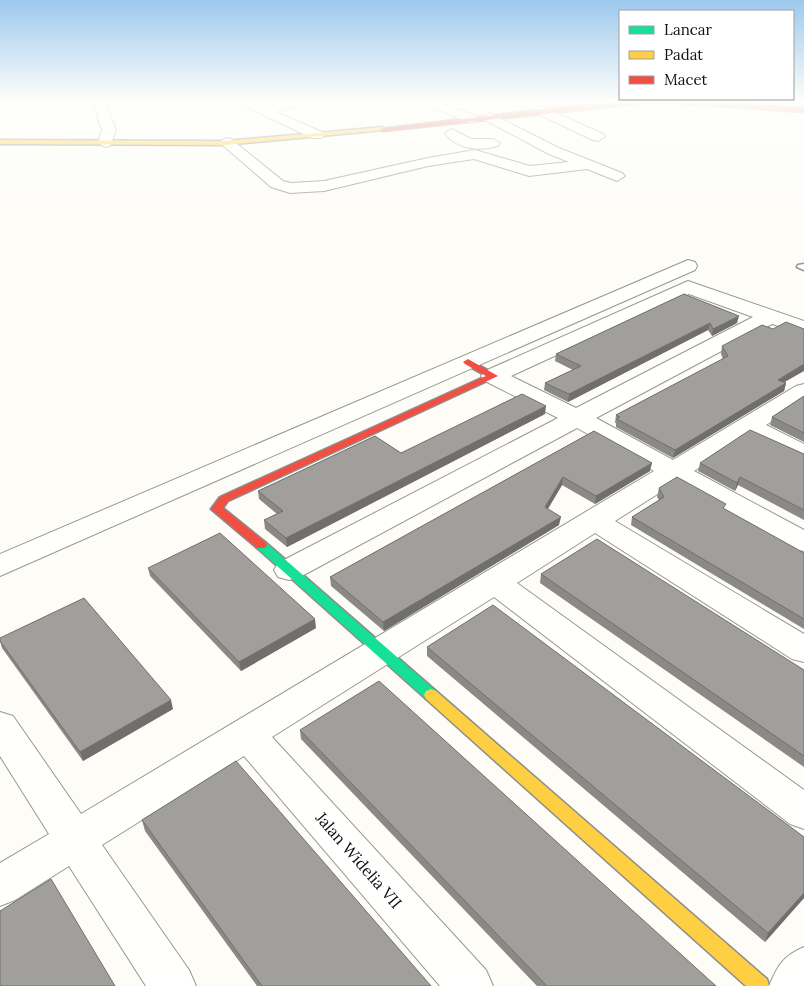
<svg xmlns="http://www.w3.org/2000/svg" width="804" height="986" font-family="Lora,serif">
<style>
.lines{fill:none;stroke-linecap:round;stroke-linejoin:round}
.lane-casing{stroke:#979795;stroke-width:3}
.street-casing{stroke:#979795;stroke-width:2}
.fast-casing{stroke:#8e8d8b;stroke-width:3}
.slow-casing{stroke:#8e8d8b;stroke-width:3}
.jam-casing{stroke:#8e8d8b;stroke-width:3}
.lane{fill:#fffffe;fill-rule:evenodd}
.street{fill:#fffffe;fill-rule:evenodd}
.fast{fill:#16e098;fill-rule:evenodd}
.slow{fill:#ffcf43;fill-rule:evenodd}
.jam{fill:#f24e42;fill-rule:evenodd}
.wall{fill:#8a8986}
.shaded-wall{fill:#716f6d}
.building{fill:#a19f9c;stroke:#716f6d}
.labels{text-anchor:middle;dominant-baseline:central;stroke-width:5;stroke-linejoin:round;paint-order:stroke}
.near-street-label{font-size:16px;fill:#111;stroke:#fff}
</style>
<rect width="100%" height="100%" fill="#fdfcf7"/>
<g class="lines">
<g class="lane-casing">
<path id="lane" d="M804,264V270L797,267L798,265Z"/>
</g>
<g class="street-casing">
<g id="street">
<path d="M93,102H105L116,130L110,146L105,147L98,143L102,130Z"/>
<path d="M236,102H252L265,107L287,102H307L305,105L276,112L322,132L324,135L322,138H312Z"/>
<path d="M421,102H437L477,116L479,119L472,123L467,122Z"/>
<path d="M541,106L603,134L605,137L598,141L593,140L536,113L535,110L536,107Z"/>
<path d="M490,113L559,148L622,173L625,176L617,181L587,169L529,176L474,159L428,166L324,191L290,193L271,187L219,142L226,138L231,139L283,181L291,183L324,181L428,158L475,150L530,166L569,162L549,154L485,120L483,117Z"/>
<path d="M452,129L471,139H493L500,143L498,146C479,151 457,150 445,133Z"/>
<path d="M688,260L695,262L697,266L695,270L0,576V554Z"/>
<path d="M688,281L804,321V334L772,324L596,418L673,460L796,386L804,384V401L766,425L804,444V462L748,436L694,471L804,530V551L794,549L675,483L615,521L804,634V662L792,659L595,533L517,583L804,790V829L790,824L494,597L272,737L486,970L493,986H440L244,756L102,845L189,970L196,986H146L69,866L15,900L0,906V863L49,834L0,756V712L13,716L81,814L654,471L577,428L300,577L289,580L278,577L274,570L278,563L558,418L485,381L481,376L485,371ZM689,294L753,317L576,408L511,376Z"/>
<path d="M804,947V986H769C778,965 783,956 804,947Z"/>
</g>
</g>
<g class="fast-casing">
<path id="fast" d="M261,541L265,542L436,691L438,695L436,699L431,701L426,699L257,548L255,545L257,542Z"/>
</g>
<g class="slow-casing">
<g id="slow">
<path d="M383,127L385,130L225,145L0,144V140L225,141Z"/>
<path d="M431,689L436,691L767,979L769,986H746L426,699L424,695L426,691Z"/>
</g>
</g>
<g class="jam-casing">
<g id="jam">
<path d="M638,102H655L383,131L380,129L553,108Z"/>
<path d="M655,102H678L804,108V112Z"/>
<path d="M468,359L498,376L228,501L223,508L265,542L267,545L265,548H257L211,509L220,497L486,376L465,364L463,362Z"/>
</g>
</g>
<use href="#lane" class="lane"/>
<use href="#street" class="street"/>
<use href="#fast" class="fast"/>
<use href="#slow" class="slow"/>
<use href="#jam" class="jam"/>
</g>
<g class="wall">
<path d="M684,294L737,323L712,336L708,330L568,402L544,390L545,383L573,370L555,361L556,354Z"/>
<path d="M722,346L786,383L784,391L673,458L616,427V423H615L616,415L723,359L721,354Z"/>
<path d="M804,396V442L770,425L772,417Z"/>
<path d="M545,414L287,547L265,529L264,520L277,514L259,499L258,491Z"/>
<path d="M594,431L650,471L595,504L562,485L548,509L559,525L384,631L331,586L330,577Z"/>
<path d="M804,454V520L738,485L735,491L698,471L700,463Z"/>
<path d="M659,488L724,509L804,553V629L631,525L632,517L659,500L657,497Z"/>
<path d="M148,568L316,628L241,671L150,576Z"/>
<path d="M541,574L804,670V767L540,583Z"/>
<path d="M0,641L173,709L83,761L2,648Z"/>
<path d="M427,647L804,837V898L765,942L427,656Z"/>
<path d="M300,730L716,986H537L301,739Z"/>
<path d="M142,820L431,986H257L145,831Z"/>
</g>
<g class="shaded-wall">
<path d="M739,316L737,323L712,336L713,329Z"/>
<path d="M710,323L708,330L568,402L569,394Z"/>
<path d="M804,364V371L776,387L778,380Z"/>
<path d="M786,383L784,391L673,458L675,450Z"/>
<path d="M546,406L545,414L287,547L286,538Z"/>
<path d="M652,463L650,471L595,504L596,496Z"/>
<path d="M563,477L562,485L544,515L545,507Z"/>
<path d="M740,477L738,485L735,491L737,483Z"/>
<path d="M561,517L559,525L384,631L383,622Z"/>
<path d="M315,619L316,628L241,671L239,662Z"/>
<path d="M171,700L173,709L83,761L80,752Z"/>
<path d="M804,893V898L765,942L768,933Z"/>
</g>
<g class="building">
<path d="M684,294L739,316L713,329L710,323L569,394L545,383L581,366L556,354Z"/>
<path d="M786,322L804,329V364L778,380L786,383L675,450L617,419L620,417L616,415L728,356L722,346L762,325L773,329Z"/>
<path d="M522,394L546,406L286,538L264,520L283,511L258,491L375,436L401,453Z"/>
<path d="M804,396V433L772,417Z"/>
<path d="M750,430L804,454V510L740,477L737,483L700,463Z"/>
<path d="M594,431L652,463L596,496L563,477L545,507L561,517L383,622L330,577Z"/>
<path d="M677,477L726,504L723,508L804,553V619L632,517L664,497L659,488Z"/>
<path d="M220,533L315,619L239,662L148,568Z"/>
<path d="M597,539L804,670V756L541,574Z"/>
<path d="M84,598L171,700L80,752L0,641V638Z"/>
<path d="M493,605L804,837V893L768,933L427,647Z"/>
<path d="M379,681L716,986H547L300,730Z"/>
<path d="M236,761L431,986H262L142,820Z"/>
<path d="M51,879L115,986H0V911Z"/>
</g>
<linearGradient id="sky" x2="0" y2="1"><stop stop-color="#9dc9ee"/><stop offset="0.42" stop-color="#fefefb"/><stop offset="1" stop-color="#fefefb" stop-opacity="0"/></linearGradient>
<rect width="804" height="240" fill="url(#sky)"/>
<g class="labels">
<g class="near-street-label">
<text transform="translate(359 860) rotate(49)">Jalan Widelia VII</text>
</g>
</g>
<rect x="619" y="10" width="175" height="90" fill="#ffffff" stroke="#a0a0a0"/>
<rect x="629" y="26" width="25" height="8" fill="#16e098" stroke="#a0a0a0"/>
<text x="664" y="35" font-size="15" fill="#111111">Lancar</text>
<rect x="629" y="51" width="25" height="8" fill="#ffcf43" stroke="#a0a0a0"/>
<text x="664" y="60" font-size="15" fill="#111111">Padat</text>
<rect x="629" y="76" width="25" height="8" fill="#f24e42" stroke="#a0a0a0"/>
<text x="664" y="85" font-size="15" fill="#111111">Macet</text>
</svg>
